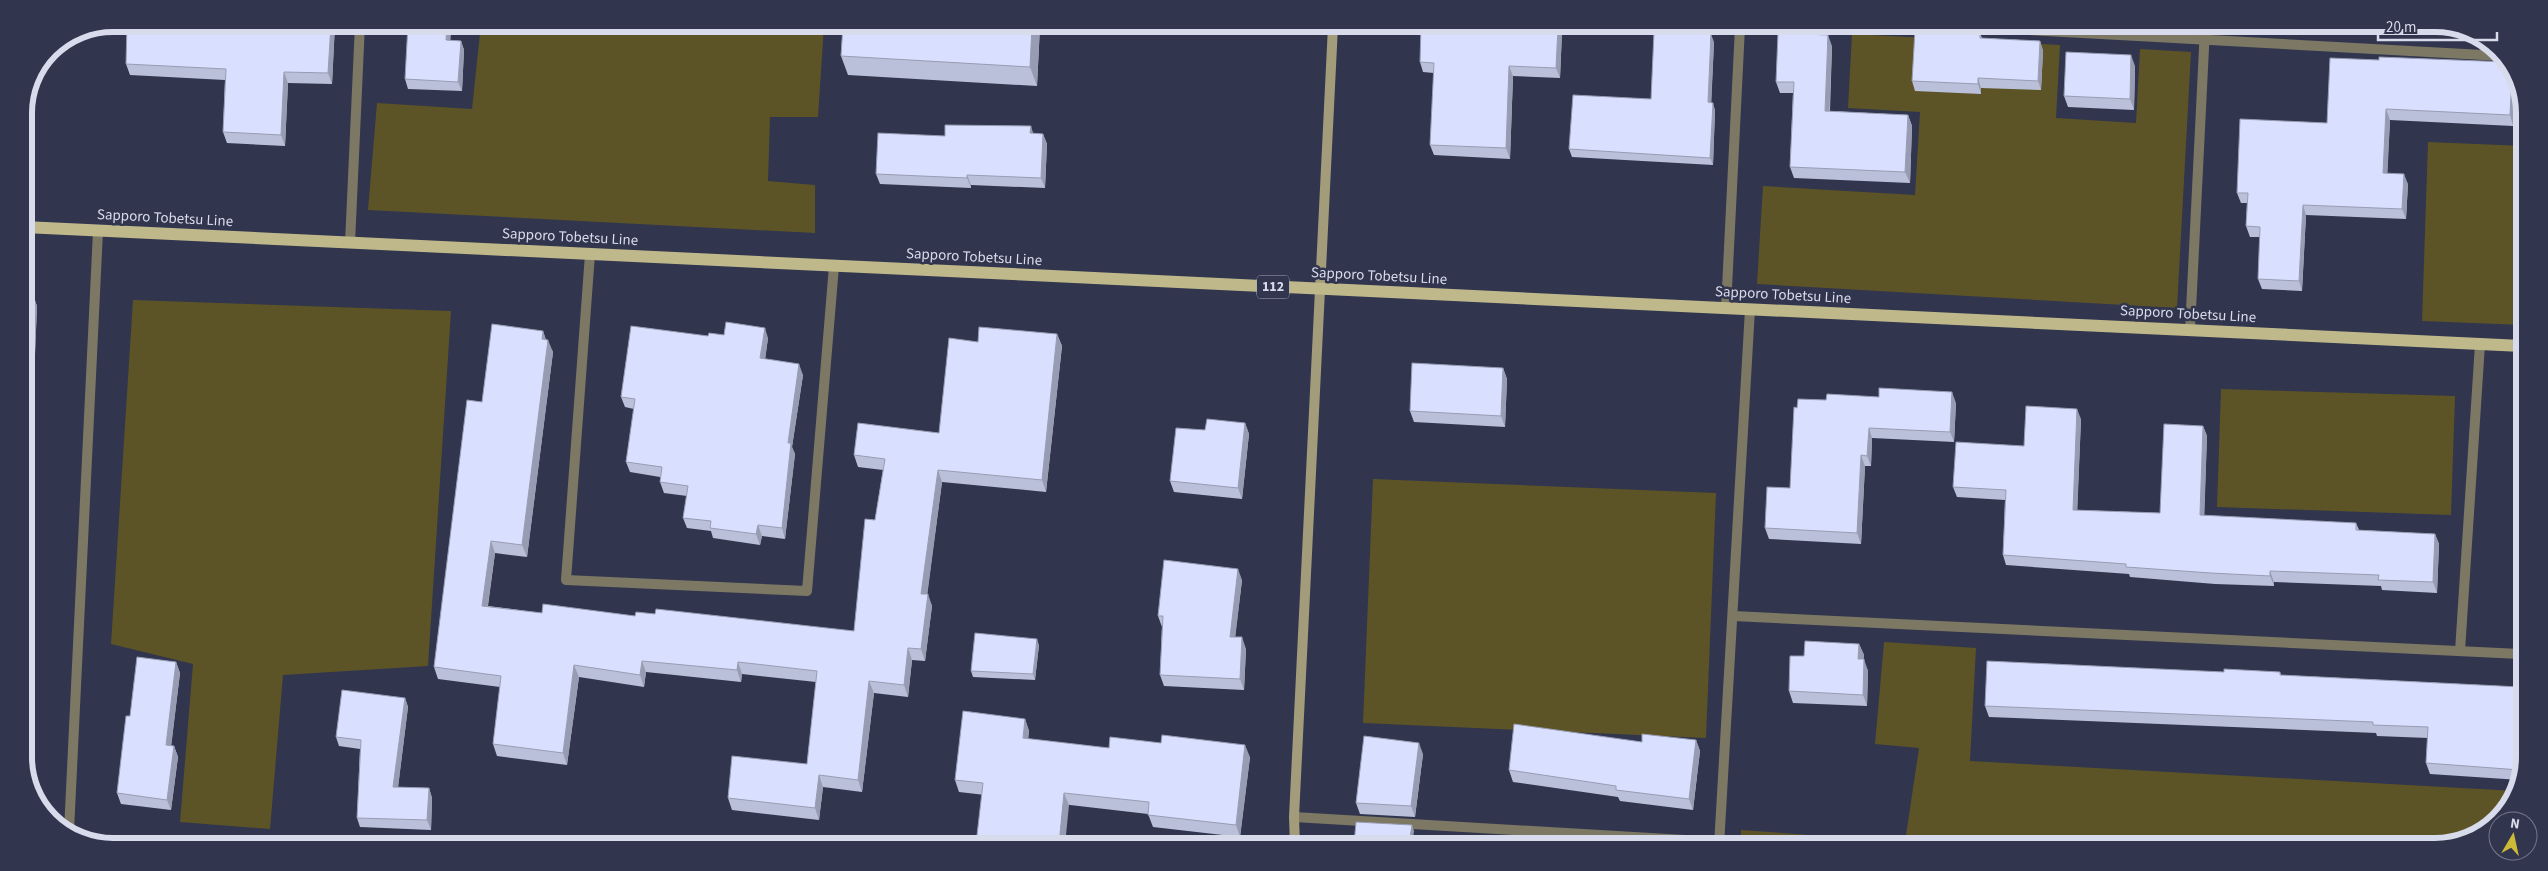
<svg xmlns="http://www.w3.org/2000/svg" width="2548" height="871" font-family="'Source Sans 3',sans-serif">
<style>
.green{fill:#5c5426}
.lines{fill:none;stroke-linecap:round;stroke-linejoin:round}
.street{stroke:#7c7863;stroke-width:10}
.secondary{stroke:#a29c7a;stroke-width:10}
.primary{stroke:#bfb88b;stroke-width:12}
.wall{fill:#bbc0da}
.shaded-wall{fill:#989cb2}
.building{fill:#d9dffe;stroke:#989cb2}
.labels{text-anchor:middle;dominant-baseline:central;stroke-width:5;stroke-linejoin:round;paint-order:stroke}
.shield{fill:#31354e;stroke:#a6a9bc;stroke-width:1}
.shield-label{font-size:14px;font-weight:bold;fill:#d8dbeb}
.street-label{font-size:15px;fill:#d8dbeb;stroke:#31354e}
.rim{fill:none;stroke:#d8dbeb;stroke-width:6}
</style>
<rect width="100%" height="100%" fill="#31354e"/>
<g class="green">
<path d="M481,24L824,25L818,117H770L768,181L815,185V233L368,210L377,103L472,109Z"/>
<path d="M1852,34L2060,45L2056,118L2136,123L2140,49L2191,52L2177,308L1757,284L1763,186L1915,195L1920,112L1848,108Z"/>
<path d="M2428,142L2524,146L2523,325L2422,321Z"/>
<path d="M133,300L451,311L428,666L283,675L270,829L180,822L193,664L111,644Z"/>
<path d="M2221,389L2455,396L2451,515L2217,507Z"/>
<path d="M1373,479L1716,493L1706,738L1363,723Z"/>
<path d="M1884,642L1976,648L1970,761L2516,791L2489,829L2435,847L1740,846L1741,830L1905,842L1919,748L1875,744Z"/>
</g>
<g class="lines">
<g class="street">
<path d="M1974,27L2502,56"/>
<path d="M350,243L360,24"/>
<path d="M590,254L566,580L807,591L834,266"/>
<path d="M1726,308L1740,27"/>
<path d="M2190,330L2205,28"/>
<path d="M1733,616L2520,654"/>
<path d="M2460,651L2480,344"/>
<path d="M1294,817L1719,842"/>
<path d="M69,831L98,231"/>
<path d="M1719,846L1750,309"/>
</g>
<path class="secondary" d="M1295,845L1294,817L1333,26"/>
<path class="primary" d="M24,227L2522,346"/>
</g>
<g class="wall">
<path d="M335,24L332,84L288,83L285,146L227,143L223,132L225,80L130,75L126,64Z"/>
<path d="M843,25L1040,26L1037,86L848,75L841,56Z"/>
<path d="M451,28L450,40L461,41L464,50L462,91L408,89L405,79Z"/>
<path d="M1562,32L1560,78L1513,76L1510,159L1434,155L1430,145L1434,73L1423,72L1420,62Z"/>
<path d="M1980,33L1982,38L2040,41L2043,51L2041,90L1981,88V94L1915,91L1912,81Z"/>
<path d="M1714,42L1711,103L1715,110L1713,165L1572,157L1569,149L1651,99Z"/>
<path d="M1832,46L1830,111L1908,115L1912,126L1910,183L1794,178L1790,167L1793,93H1780L1776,82Z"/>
<path d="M53,48V57H47L50,50Z"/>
<path d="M2379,60L2507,62L2515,84L2513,126L2390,120L2387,173L2408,184L2406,219L2306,215L2302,291L2262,289L2258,279L2260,237H2250L2246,226L2247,203H2241L2237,193L2327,123Z"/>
<path d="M2135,66L2134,110L2068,107L2064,96Z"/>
<path d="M1033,133L1043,134L1047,144L1045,188L971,185V188L880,184L876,174L945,136Z"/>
<path d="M24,294L33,295L37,306L34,378H24Z"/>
<path d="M543,331L546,340L553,352L527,557L495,553L488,606L542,613L635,616L854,631L875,520L883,470L858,467L854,455L939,433L978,342L1057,334L1062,346L1046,492L942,482L927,594L932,606L925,661L912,660L908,697L874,693L862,792L823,787L819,820L732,810L728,798L807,764L816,682L742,674L741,682L646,672L644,687L579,677L567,765L497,756L493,744L500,687L438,679L434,667L482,402Z"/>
<path d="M724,335L768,338L765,359L803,375L792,447L795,454L785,539L762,536L760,545L713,538L711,531L687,528L683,518L687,496L664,493L660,482V477L630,472L626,462L634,409L625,407L621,397L708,336Z"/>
<path d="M1503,368L1507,379L1505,427L1414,422L1410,411Z"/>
<path d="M1826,400L1956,403L1954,442L1872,438L1871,466H1865L1861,544L1769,539L1765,528L1790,488L1797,408Z"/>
<path d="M2081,419L2077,510L2160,513L2203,426L2207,436L2204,516L2356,523L2359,530L2435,534L2439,544L2437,593L2382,590L2381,586L2274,582V586L2215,584L2130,577L2129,574L2006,565L2003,555L2005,500L1957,497L1953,487L2024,446Z"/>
<path d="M1245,423L1249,434L1242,499L1174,492L1170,481L1205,430Z"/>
<path d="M1242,580L1235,637L1246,649L1244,690L1164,686L1160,675L1162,627L1158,616Z"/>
<path d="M1859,644L1864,655L1863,659L1868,671L1867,706L1793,703L1789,691L1804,656Z"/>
<path d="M1039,645L1035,680L973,677L971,671Z"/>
<path d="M176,662L180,673L171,746H174L178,757L171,810L121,804L117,793L130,716Z"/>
<path d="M2224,672H2280L2281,675L2520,687V780L2430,774L2426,763L2428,738L2377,736L2376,733L1989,717L1985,706Z"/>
<path d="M405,698L408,707L398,787L429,788L432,798L431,830L360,827L357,818L360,749L339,746L336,737Z"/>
<path d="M1025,719L1029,731L1028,739L1109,748L1250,757L1240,837L1153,827L1148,814L959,792L955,780Z"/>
<path d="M1696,740L1700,751L1693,810L1620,801L1618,797L1513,782L1509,770L1642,742Z"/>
<path d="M1423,754L1415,817L1360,814L1356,803Z"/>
</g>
<g class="shaded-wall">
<path d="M331,24H335L332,84L328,73Z"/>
<path d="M447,24H449L451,28L450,50L446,40Z"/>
<path d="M1032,26H1040L1037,86L1030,67Z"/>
<path d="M1558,27H1560L1562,32L1560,78L1556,68Z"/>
<path d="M1711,34L1714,42L1711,110L1708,102Z"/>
<path d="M1828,35L1832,46L1829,122L1825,111Z"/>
<path d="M461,41L464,50L462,91L458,82Z"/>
<path d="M2040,41L2043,51L2041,90L2038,81Z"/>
<path d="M53,48V57L50,50Z"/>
<path d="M2131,55L2135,66L2134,110L2130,99Z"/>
<path d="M1509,66L1513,76L1510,159L1506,148Z"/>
<path d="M284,72L288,83L285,146L281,135Z"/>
<path d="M2512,74L2515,84L2513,126L2510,115Z"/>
<path d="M1978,78L1981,88V94L1978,84Z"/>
<path d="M1713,103L1715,110L1713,165L1710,158Z"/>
<path d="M2386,109L2390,120L2387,184L2383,173Z"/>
<path d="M1908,115L1912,126L1910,183L1905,172Z"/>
<path d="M1031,126L1034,136L1030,133Z"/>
<path d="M1043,134L1047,144L1045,188L1041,178Z"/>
<path d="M2404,174L2408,184L2406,219L2402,209Z"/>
<path d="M967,175L971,185V188L967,178Z"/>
<path d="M2303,205L2306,215L2302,291L2299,281Z"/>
<path d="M33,295L37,306L34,378L30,367Z"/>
<path d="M765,328L768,338L764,368L760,358Z"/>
<path d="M543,331L547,343L542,339Z"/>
<path d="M1057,334L1062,346L1046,492L1042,480Z"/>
<path d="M548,340L553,352L527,557L522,545Z"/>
<path d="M799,364L803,375L792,447L795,454L785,539L782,528L788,443Z"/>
<path d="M1503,368L1507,379L1505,427L1501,416Z"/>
<path d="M1952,392L1956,403L1954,442L1950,432Z"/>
<path d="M2077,409L2081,419L2077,520L2073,510Z"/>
<path d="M1245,423L1249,434L1242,499L1238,488Z"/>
<path d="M2203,426L2207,436L2204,526L2200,515Z"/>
<path d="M1869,428L1872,438L1871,466L1867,456Z"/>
<path d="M1861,455L1865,466L1861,544L1857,533Z"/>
<path d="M938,470L942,482L926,605L921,594Z"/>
<path d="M758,525L762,536L760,545L756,534Z"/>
<path d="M2435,534L2439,544L2437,593L2433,582Z"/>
<path d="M491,541L495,553L486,618L482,606Z"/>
<path d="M1238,569L1242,580L1234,648L1230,637Z"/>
<path d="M2270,571L2274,582V586L2270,576Z"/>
<path d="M928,594L932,606L925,661L921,649Z"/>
<path d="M1242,637L1246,649L1244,690L1240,679Z"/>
<path d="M1037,639L1039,645L1035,680L1033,674Z"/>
<path d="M1859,644L1864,655L1863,670L1858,659Z"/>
<path d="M908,648L912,660L908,697L904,685Z"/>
<path d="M1864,659L1868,671L1867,706L1863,695Z"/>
<path d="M642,661L646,672L644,687L640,675Z"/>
<path d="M176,662L180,673L170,756L166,745Z"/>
<path d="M738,662L742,674L741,682L737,670Z"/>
<path d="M574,665L579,677L567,765L563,753Z"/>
<path d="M869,681L874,693L862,792L858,780Z"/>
<path d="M405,698L408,707L397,796L393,787Z"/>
<path d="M1025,719L1029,731L1027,751L1023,738Z"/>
<path d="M1696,740L1700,751L1693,810L1689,799Z"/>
<path d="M1419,743L1423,754L1415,817L1411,806Z"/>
<path d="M1245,745L1250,757L1240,837L1236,825Z"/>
<path d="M174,746L178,757L171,810L167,800Z"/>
<path d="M819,775L823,787L819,820L815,808Z"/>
<path d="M429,788L432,798L431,830L427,820Z"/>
<path d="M1064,793L1069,805L1065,845H1059Z"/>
<path d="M1412,825L1414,831L1412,845H1409Z"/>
</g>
<g class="building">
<path d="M127,24H331L328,73L284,72L281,135L223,132L226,69L126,64Z"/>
<path d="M408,24H447L446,40L461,41L458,82L405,79Z"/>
<path d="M843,25L1032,26L1030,67L841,56Z"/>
<path d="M1421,26L1558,27L1556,68L1509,66L1506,148L1430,145L1434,63L1420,62Z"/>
<path d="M1915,30L1980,33V38L2040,41L2038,81L1978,78V84L1912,81Z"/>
<path d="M1654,32L1711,34L1708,102L1713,103L1710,158L1569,149L1573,95L1651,99Z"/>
<path d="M1778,33L1828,35L1825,111L1908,115L1905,172L1790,167L1794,82H1776Z"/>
<path d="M2066,52L2131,55L2130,99L2064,96Z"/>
<path d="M2379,57L2507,62L2512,74L2510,115L2386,109L2383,173L2404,174L2402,209L2303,205L2299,281L2258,279L2260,227L2246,226L2248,193H2237L2240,119L2327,123L2330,58L2379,60Z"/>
<path d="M945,125L1031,126L1030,133L1043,134L1041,178L967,175V178L876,174L878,133L945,136Z"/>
<path d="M24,294L33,295L30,367H24Z"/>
<path d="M726,322L765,328L760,358L799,364L788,443H791L782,528L758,525L756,534L710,528L711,521L683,518L688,486L660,482L662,467L626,462L635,399L621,397L631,326L708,336L709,333L724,335Z"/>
<path d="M492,324L543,331L542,339L548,340L522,545L491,541L482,606L542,613L543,604L635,616L636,612L655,614L656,609L854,631L865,519L875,520L885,459L854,455L858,423L939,433L949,338L978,342L979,327L1057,334L1042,480L938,470L921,594H928L921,649L908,648L904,685L869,681L858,780L819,775L815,808L728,798L732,756L807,764L817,671L738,662L737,670L642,661L640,675L574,665L563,753L493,744L501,676L434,667L467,400L482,402Z"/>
<path d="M1412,363L1503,368L1501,416L1410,411Z"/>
<path d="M1879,388L1952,392L1950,432L1869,428L1867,456L1861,455L1857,533L1765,528L1767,487L1790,488L1794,407L1797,408L1798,399L1826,400L1827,394L1879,397Z"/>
<path d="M2026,406L2077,409L2073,510L2160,513L2164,424L2203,426L2200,515L2356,523V530L2435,534L2433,582L2378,580L2379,575L2270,571V576L2211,573L2126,567V564L2003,555L2006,490L1953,487L1956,442L2024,446Z"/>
<path d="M1207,419L1245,423L1238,488L1170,481L1176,428L1205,430Z"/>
<path d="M1164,560L1238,569L1230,637H1242L1240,679L1160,675L1163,616H1158Z"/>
<path d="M975,633L1037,639L1033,674L971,671Z"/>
<path d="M1805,641L1859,644L1858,659H1864L1863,695L1789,691L1790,656H1804Z"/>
<path d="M137,657L176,662L166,745L174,746L167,800L117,793L126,716H130Z"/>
<path d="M1987,661L2224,672V669L2280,672V675L2520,687V770L2426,763L2428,727L2373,725V722L1985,706Z"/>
<path d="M342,690L405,698L393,787L429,788L427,820L357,818L361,740L336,737Z"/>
<path d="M963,711L1025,719L1023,738L1109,748L1110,737L1161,743L1162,735L1245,745L1236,825L1148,815L1149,802L1064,793L1059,845L976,844L983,783L955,780Z"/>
<path d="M1514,724L1642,742V734L1696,740L1689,799L1616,790V786L1509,770Z"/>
<path d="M1364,736L1419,743L1411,806L1356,803Z"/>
<path d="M1356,822L1412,825L1409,845H1354Z"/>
</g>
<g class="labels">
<rect class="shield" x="1257" y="275.5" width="32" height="23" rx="4"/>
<g class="shield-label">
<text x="1273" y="287">112</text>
</g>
<g class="street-label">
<text transform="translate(165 218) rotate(3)">Sapporo Tobetsu Line</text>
<text transform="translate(570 237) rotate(3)">Sapporo Tobetsu Line</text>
<text transform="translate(974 257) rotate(3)">Sapporo Tobetsu Line</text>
<text transform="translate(1379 276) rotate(3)">Sapporo Tobetsu Line</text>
<text transform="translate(1783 295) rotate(3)">Sapporo Tobetsu Line</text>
<text transform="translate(2188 314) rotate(3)">Sapporo Tobetsu Line</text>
</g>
</g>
<path d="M0 0H2548V871H0ZM113 32H2435A81 81 0 0 1 2516 113V757A81 81 0 0 1 2435 838H113A81 81 0 0 1 32 757V113A81 81 0 0 1 113 32Z" fill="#31354e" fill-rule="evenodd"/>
<path class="rim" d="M113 32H2435A81 81 0 0 1 2516 113V757A81 81 0 0 1 2435 838H113A81 81 0 0 1 32 757V113A81 81 0 0 1 113 32Z"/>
<g transform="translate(2513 836) rotate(9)"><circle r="24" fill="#31354e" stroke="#74778d"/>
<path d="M0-4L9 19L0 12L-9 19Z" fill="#cdb938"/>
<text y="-8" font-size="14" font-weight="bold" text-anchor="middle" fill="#d8dbeb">N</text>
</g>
<path d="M2378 32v8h119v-8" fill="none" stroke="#d8dbeb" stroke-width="2.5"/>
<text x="2386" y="32" font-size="15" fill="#d8dbeb" stroke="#31354e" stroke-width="4" paint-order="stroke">20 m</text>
</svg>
